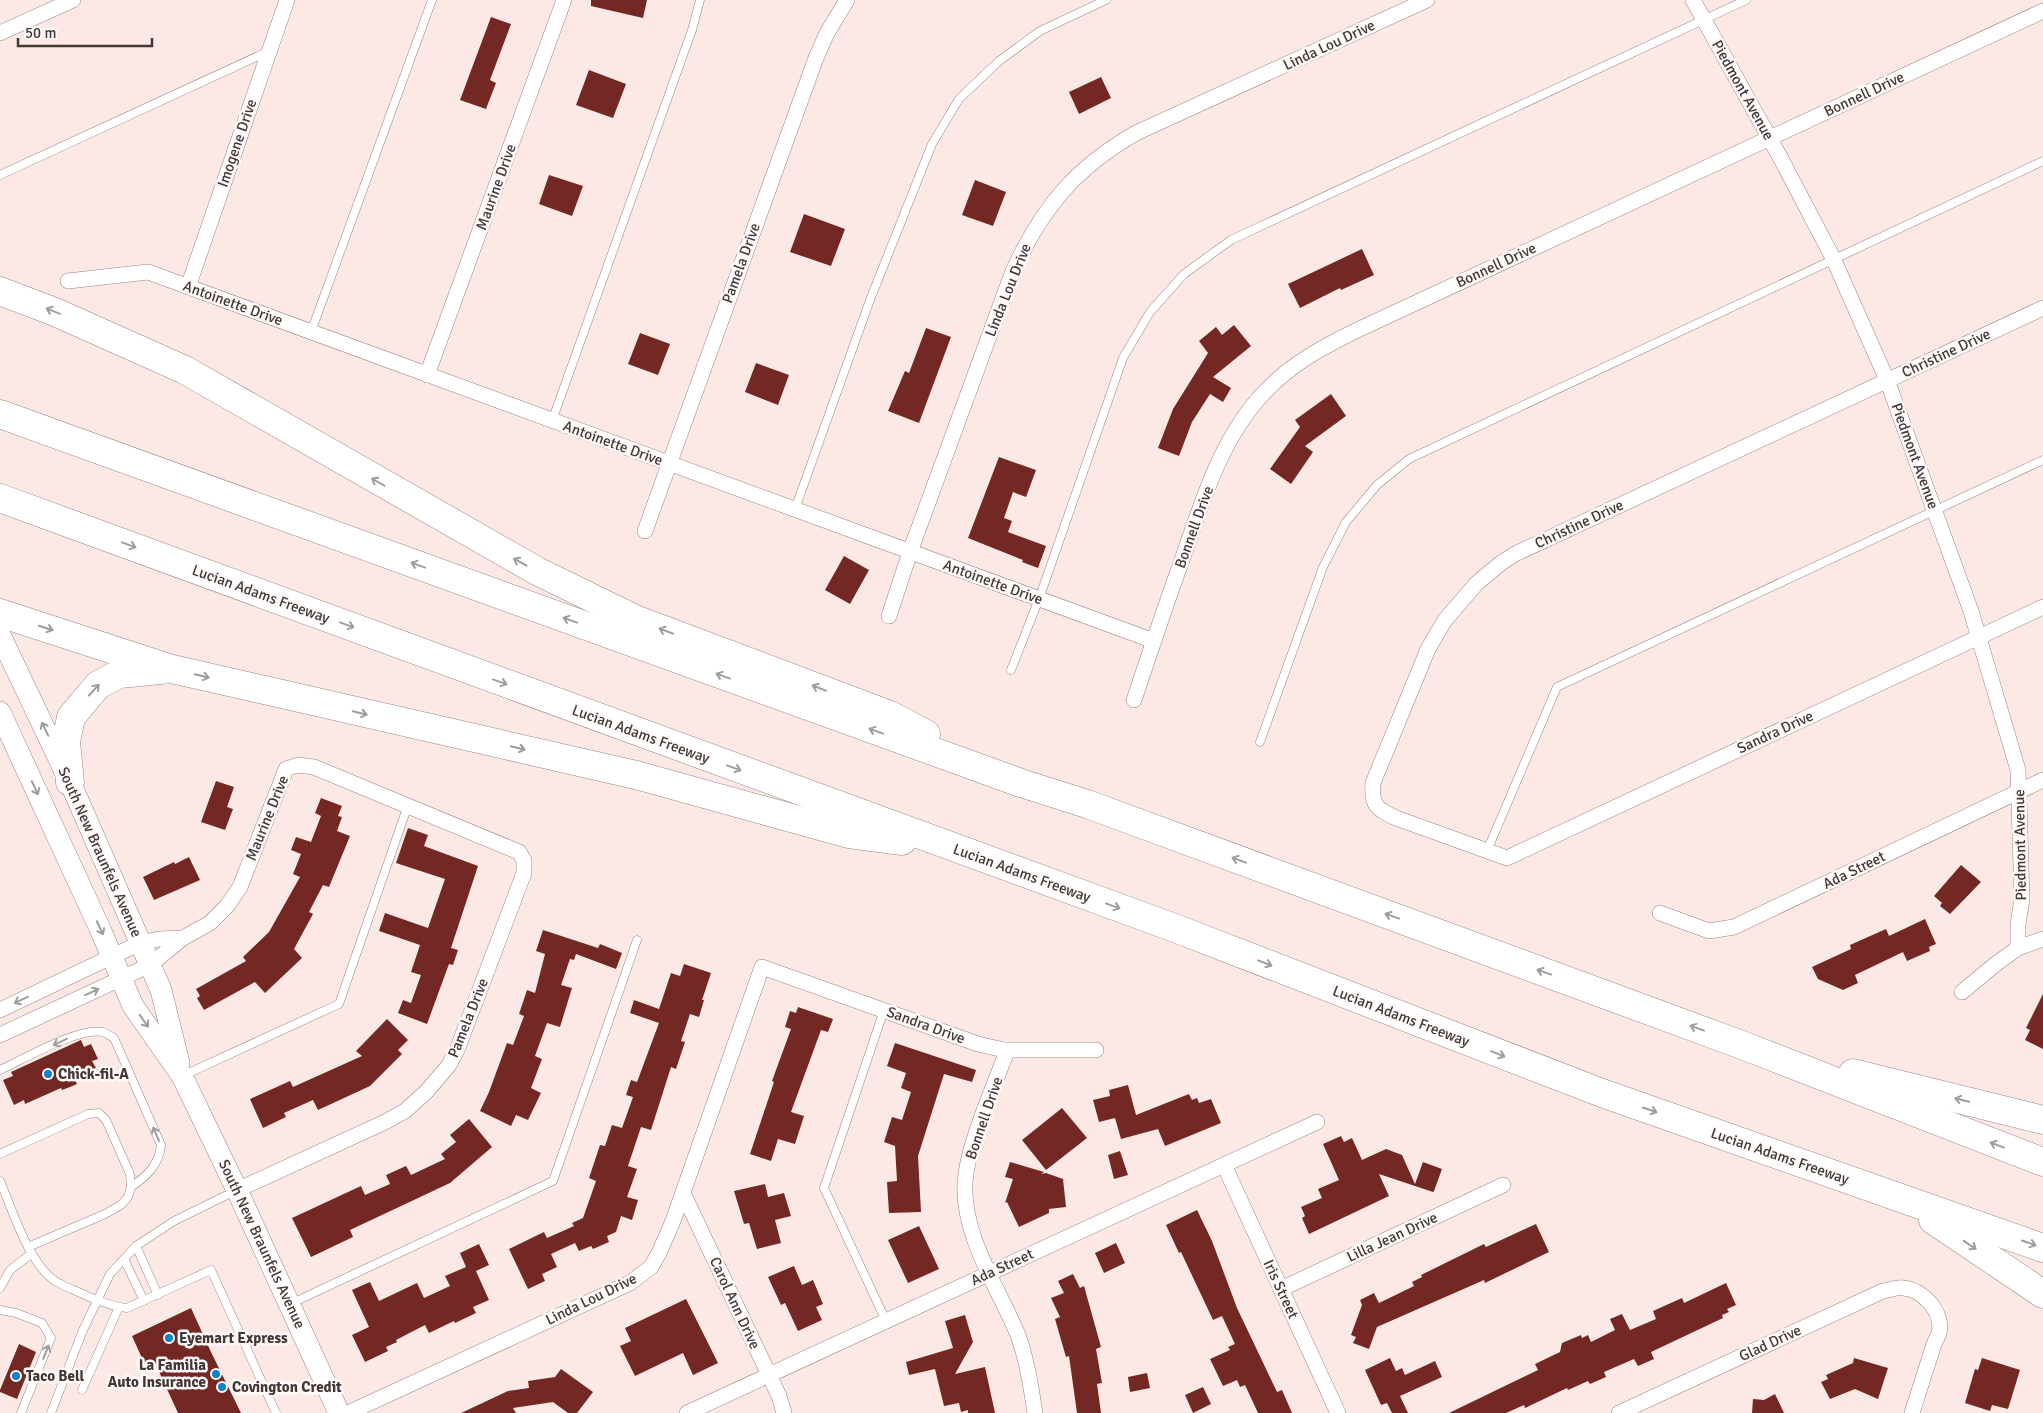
<svg xmlns="http://www.w3.org/2000/svg" width="2043" height="1413" font-family="Signika,sans-serif">
<style>
.building{fill:#742823}
.lines{fill:none;stroke-linecap:round;stroke-linejoin:round}
.lane-casing{stroke:#998481;stroke-width:9}
.street-casing{stroke:#998481;stroke-width:16}
.secondary-casing{stroke:#998481;stroke-width:22}
.highway-casing{stroke:#998481;stroke-width:29}
.lane{stroke:#fff;stroke-width:8}
.street{stroke:#fff;stroke-width:15}
.secondary{stroke:#fff;stroke-width:21}
.highway{stroke:#fff;stroke-width:28}
.oneway{stroke:#a09c9b}
.poi-dot{fill:#0b82ca;stroke:#fffaf9;stroke-width:2}
.labels{text-anchor:middle;dominant-baseline:central;stroke-width:5;stroke-linejoin:round;paint-order:stroke}
.street-label{font-size:15px;fill:#413837;stroke:#fffaf9}
.poi-label{font-size:15px;font-weight:bold;fill:#413837;stroke:#fffaf9;text-anchor:start}
</style>
<rect width="100%" height="100%" fill="#fce9e6"/>
<g class="building">
<path d="M591,0H647L643,18L591,6Z"/>
<path d="M491,17L511,24L490,80L496,83L486,109L460,100Z"/>
<path d="M589,70L626,84L613,118L576,105Z"/>
<path d="M1101,77L1111,98L1079,114L1069,92Z"/>
<path d="M549,175L583,186L572,216L539,204Z"/>
<path d="M975,180L1006,192L993,226L962,215Z"/>
<path d="M804,214L845,229L831,266L790,252Z"/>
<path d="M1362,249L1374,275L1341,290L1340,288L1300,308L1288,284Z"/>
<path d="M1234,325L1251,346L1213,377L1231,388L1223,402L1210,394L1192,422L1179,456L1158,448L1173,409L1208,353L1199,341L1216,327L1222,335Z"/>
<path d="M926,328L951,337L919,423L888,411L905,371L909,373Z"/>
<path d="M640,333L670,344L658,375L628,364Z"/>
<path d="M756,363L789,375L778,405L745,392Z"/>
<path d="M1331,394L1346,416L1305,446L1313,452L1291,484L1270,469L1300,427L1295,420Z"/>
<path d="M999,457L1036,470L1026,497L1013,492L1004,518L1012,521L1008,532L1046,546L1038,568L1022,562L1023,560L968,538Z"/>
<path d="M844,556L869,570L850,604L825,590Z"/>
<path d="M216,781L234,787L227,807L233,809L225,830L201,822Z"/>
<path d="M321,798L342,806L338,816L342,817L337,831L350,836L329,887L323,885L309,912L313,914L294,949L302,958L265,993L255,982L204,1010L197,998L200,996L196,989L246,961L243,957L269,932L300,877L293,874L301,854L291,850L296,837L311,842L321,816L315,813Z"/>
<path d="M408,828L428,835L424,846L478,866L451,948L458,950L453,965L449,964L427,1024L398,1013L403,1000L411,1003L421,975L411,972L420,945L379,931L385,913L428,928L445,879L396,863Z"/>
<path d="M189,857L200,880L154,900L143,877L174,862L175,864Z"/>
<path d="M1961,865L1981,882L1950,914L1940,906L1942,903L1934,896Z"/>
<path d="M1925,919L1936,944L1929,947L1930,951L1907,961L1903,952L1855,975L1858,983L1843,990L1818,979L1812,967L1851,949L1850,945L1886,929L1889,936Z"/>
<path d="M543,930L598,948L600,944L622,953L616,969L576,954L574,960L570,959L561,985L572,988L560,1027L547,1023L535,1056L542,1059L531,1088L541,1093L528,1120L516,1115L511,1126L480,1111L489,1092L507,1043L513,1045L524,1016L519,1014L527,990L535,993L545,954L536,951Z"/>
<path d="M684,964L711,973L702,1000H704L699,1017L690,1014L681,1041L685,1042L676,1069L671,1067L651,1130L641,1127L628,1166L637,1169L627,1197L638,1200L632,1220L621,1216L616,1232L607,1236L609,1242L593,1249L591,1246L579,1251L575,1243L551,1254L557,1267L542,1274L545,1281L528,1289L509,1249L544,1232L547,1238L574,1226L572,1223L583,1218L596,1181L589,1178L600,1145L605,1146L612,1125L622,1128L633,1097L626,1095L631,1080L637,1082L659,1023L630,1013L634,1000L659,1009L671,973L680,976Z"/>
<path d="M2043,994V1049L2025,1040L2030,1030L2026,1028Z"/>
<path d="M798,1007L833,1019L828,1032L821,1030L791,1112L804,1116L795,1144L778,1139L771,1161L750,1154L774,1082L772,1081L791,1029L785,1027L790,1011L796,1013Z"/>
<path d="M387,1019L408,1040L398,1050L402,1054L370,1086L318,1110L313,1100L284,1113L286,1117L263,1128L250,1099L290,1081L293,1087L362,1056L356,1051Z"/>
<path d="M81,1040L84,1047L91,1044L98,1059L92,1061L96,1068L74,1078L77,1084L70,1087L62,1090L61,1088L25,1104L24,1100L14,1105L3,1080L13,1076L11,1072Z"/>
<path d="M895,1043L976,1070L972,1082L944,1074L918,1156L921,1212L889,1213L887,1182L897,1181L895,1146L884,1142L892,1117L902,1120L911,1092L901,1088L906,1073L887,1066Z"/>
<path d="M1128,1085L1136,1115L1189,1094L1192,1100L1197,1098L1199,1103L1211,1099L1221,1123L1165,1146L1158,1129L1121,1139L1115,1118L1099,1122L1093,1100L1110,1096L1109,1090Z"/>
<path d="M1062,1108L1087,1138L1046,1170L1022,1140Z"/>
<path d="M469,1119L492,1147L450,1183L350,1230L353,1237L311,1257L292,1218L361,1186L365,1195L390,1184L386,1175L406,1166L411,1175L445,1159L441,1154L456,1142L450,1135Z"/>
<path d="M1341,1136L1344,1142L1352,1138L1362,1160L1386,1149L1402,1155L1415,1184L1423,1162L1442,1169L1434,1191L1433,1192L1379,1174L1389,1196L1309,1234L1302,1218L1305,1216L1301,1207L1322,1198L1318,1189L1339,1180L1323,1144Z"/>
<path d="M1120,1151L1128,1175L1114,1179L1108,1155Z"/>
<path d="M1010,1162L1044,1172L1041,1174L1046,1173L1063,1179L1066,1207L1049,1209V1213L1019,1227L1007,1202L1005,1203L1013,1179L1005,1177Z"/>
<path d="M765,1184L768,1197L784,1193L791,1216L775,1220L781,1243L757,1249L749,1223L744,1224L734,1191Z"/>
<path d="M1197,1210L1212,1241L1237,1308L1277,1392L1282,1390L1292,1413H1258L1245,1385L1240,1387L1237,1380L1223,1386L1210,1359L1230,1350L1228,1347L1235,1344L1222,1316L1213,1320L1181,1252L1179,1253L1166,1225Z"/>
<path d="M1536,1224L1549,1252L1485,1283L1484,1280L1377,1327L1369,1349L1353,1343L1356,1337L1351,1335L1362,1305L1360,1300L1374,1293L1379,1303L1414,1286L1412,1282L1422,1277L1421,1275L1484,1244L1486,1247Z"/>
<path d="M919,1226L939,1269L908,1283L888,1240Z"/>
<path d="M1116,1243L1125,1263L1104,1273L1095,1253Z"/>
<path d="M479,1244L489,1265L476,1271L489,1300L473,1307L476,1313L455,1323L454,1321L429,1333L425,1325L396,1340L397,1342L386,1347L388,1351L365,1362L352,1335L369,1327L352,1290L370,1282L379,1301L417,1283L424,1298L450,1286L445,1276L466,1267L460,1253Z"/>
<path d="M794,1266L802,1285L813,1280L823,1304L816,1307L822,1320L798,1331L785,1303L781,1305L768,1277Z"/>
<path d="M1073,1274L1080,1288L1084,1286L1101,1347L1096,1349L1102,1383L1097,1384L1101,1413H1077L1069,1356L1066,1357L1055,1319L1060,1317L1051,1298L1064,1293L1058,1281Z"/>
<path d="M1726,1283L1736,1305L1727,1309L1729,1312L1722,1315L1723,1318L1651,1352L1654,1359L1638,1366L1634,1359L1604,1372L1606,1377L1590,1384L1588,1381L1568,1390L1567,1388L1525,1408L1524,1405L1506,1413H1449L1538,1370L1535,1364L1560,1352L1562,1343L1581,1335L1582,1338L1588,1335L1591,1342L1615,1330L1610,1319L1622,1314L1630,1330L1656,1319L1653,1311L1682,1298L1684,1303Z"/>
<path d="M686,1299L718,1363L693,1375L683,1353L635,1376L620,1346L631,1341L625,1328Z"/>
<path d="M191,1308L211,1352L241,1413H178L155,1363L146,1367L132,1336Z"/>
<path d="M965,1315L973,1342L955,1374L985,1367L995,1413H968V1410L961,1412L959,1403L944,1406L935,1369L909,1375L906,1362L953,1348L945,1321Z"/>
<path d="M19,1344L36,1352L17,1399L0,1392V1390Z"/>
<path d="M1390,1358L1396,1371L1402,1368L1405,1375L1435,1361L1442,1377L1400,1396L1408,1413H1392L1387,1403L1381,1405L1365,1370Z"/>
<path d="M1854,1358L1888,1368L1878,1399L1855,1389L1830,1399L1821,1382L1828,1379L1826,1375L1853,1363Z"/>
<path d="M1982,1358L2020,1370L2008,1409L1992,1405L1990,1411L1965,1403L1975,1369L1978,1370Z"/>
<path d="M561,1369L593,1392L577,1413H568L553,1402L513,1408L516,1413H461L508,1391L529,1388L528,1381L555,1377Z"/>
<path d="M1147,1373L1150,1388L1130,1392L1128,1377Z"/>
<path d="M1203,1387L1211,1404L1193,1413L1185,1395Z"/>
<path d="M1775,1394L1784,1413H1752L1753,1399L1764,1400Z"/>
</g>
<g class="lines">
<g class="lane-casing">
<g id="lane">
<path d="M0,175L267,52"/>
<path d="M311,332L432,0"/>
<path d="M552,421L692,30L700,0"/>
<path d="M795,509L870,300L932,144L959,99L999,61L1040,31L1106,0"/>
<path d="M1011,670L1039,599L1123,358L1150,312L1184,274L1231,240L1746,0"/>
<path d="M1260,742L1323,567L1346,522L1377,485L1409,459L2043,161"/>
<path d="M1487,851L1557,687L2043,460"/>
<path d="M884,1010L824,1188L886,1321"/>
<path d="M0,1070C24,1059 78,1027 103,1032C107,1033 110,1036 114,1038L161,1145C159,1165 147,1176 131,1187"/>
<path d="M182,1076L339,1004L408,805"/>
<path d="M0,1154L88,1114L99,1113L106,1120L130,1174L131,1187L128,1197L121,1205L105,1214L28,1247"/>
<path d="M0,1181C13,1211 28,1262 55,1281C65,1287 77,1291 87,1296C100,1301 112,1307 127,1308L211,1270L276,1413"/>
<path d="M136,1246L158,1295"/>
<path d="M124,1259L144,1301"/>
<path d="M0,1288L10,1270L31,1254"/>
<path d="M290,1304L553,1181L637,940"/>
<path d="M0,1310L16,1313L42,1323L51,1338L21,1413"/>
<path d="M82,1390L119,1307"/>
<path d="M51,1413L83,1330L110,1274L136,1246L174,1221L235,1191"/>
</g>
</g>
<g class="street-casing">
<g id="street">
<path d="M1693,0L1780,157L1833,258L1887,380L1971,611L2018,770L2022,899L2018,924V948"/>
<path d="M0,33L73,0"/>
<path d="M68,281L148,272L1154,641"/>
<path d="M188,287L287,0"/>
<path d="M2043,308L1515,554L1501,563L1477,583L1445,620L1428,649L1373,783C1371,806 1377,809 1396,818L1507,858L2043,607"/>
<path d="M427,375L564,0"/>
<path d="M645,531L816,58L827,33L847,0"/>
<path d="M889,616L910,552L1013,271C1042,208 1075,168 1136,133L1427,0"/>
<path d="M1134,700C1150,652 1166,604 1183,557C1202,502 1220,442 1260,397C1289,364 1326,345 1366,326L2043,11"/>
<path d="M1660,913L1709,931L1734,927L2043,780"/>
<path d="M1962,992L1997,963L2018,948L2043,939"/>
<path d="M0,1010L140,943L159,939L183,938"/>
<path d="M0,1035L150,965L183,938L210,923L227,906L240,887L286,769L298,765L314,767L519,852L524,860V873L457,1050L449,1065L427,1091L405,1111L385,1122L237,1190"/>
<path d="M1004,1050L1005,1056C992,1092 968,1144 965,1182C962,1236 998,1287 1018,1335C1027,1360 1031,1387 1035,1413"/>
<path d="M1224,1165L1338,1413"/>
<path d="M683,1193L779,1396L784,1413"/>
<path d="M1281,1289L1503,1185"/>
<path d="M348,1413L630,1283L651,1267L659,1253L673,1221L762,967L978,1044L1004,1050H1096"/>
<path d="M687,1413L1317,1122"/>
<path d="M1619,1413L1883,1291C1890,1290 1897,1287 1903,1288C1923,1289 1944,1313 1939,1333C1938,1337 1935,1341 1934,1344L1912,1413"/>
</g>
</g>
<g class="secondary-casing">
<g id="secondary">
<path d="M0,635L70,782L161,990L179,1063"/>
<path d="M0,712L101,931L133,1006L182,1076L237,1190L339,1413"/>
</g>
</g>
<g class="highway-casing">
<g id="highway">
<path d="M0,291L55,312L185,370L537,571L635,619L890,715L926,734"/>
<path d="M0,414L1021,783L1087,804L1742,1045L2043,1162"/>
<path d="M0,498L1172,927L1602,1093L2043,1248"/>
<path d="M0,613L172,669L636,775L849,834L902,841"/>
<path d="M70,782L66,742L71,717L98,685L119,674L161,670"/>
<path d="M1853,1073L2043,1120"/>
<path d="M1933,1220L2043,1294"/>
</g>
</g>
<use href="#lane" class="lane"/>
<use href="#street" class="street"/>
<use href="#secondary" class="secondary"/>
<use href="#highway" class="highway"/>
</g>
<defs><path id="oneway-shaft" d="M-6 0H5M1.5-3L5.5 0L1.5 3" fill="none" stroke-width="1.6" stroke-linecap="round" stroke-linejoin="round" transform="scale(1.25)"/></defs>
<g class="oneway">
<use href="#oneway-shaft" transform="translate(53 311) rotate(-158)"/>
<use href="#oneway-shaft" transform="translate(378 482) rotate(-150)"/>
<use href="#oneway-shaft" transform="translate(129 545) rotate(20)"/>
<use href="#oneway-shaft" transform="translate(520 562) rotate(-151)"/>
<use href="#oneway-shaft" transform="translate(418 565) rotate(-160)"/>
<use href="#oneway-shaft" transform="translate(570 620) rotate(-160)"/>
<use href="#oneway-shaft" transform="translate(347 625) rotate(20)"/>
<use href="#oneway-shaft" transform="translate(46 628) rotate(18)"/>
<use href="#oneway-shaft" transform="translate(666 631) rotate(-159)"/>
<use href="#oneway-shaft" transform="translate(202 676) rotate(14)"/>
<use href="#oneway-shaft" transform="translate(723 676) rotate(-160)"/>
<use href="#oneway-shaft" transform="translate(500 682) rotate(20)"/>
<use href="#oneway-shaft" transform="translate(819 688) rotate(-159)"/>
<use href="#oneway-shaft" transform="translate(94 690) rotate(-47)"/>
<use href="#oneway-shaft" transform="translate(360 713) rotate(13)"/>
<use href="#oneway-shaft" transform="translate(45 729) rotate(-116)"/>
<use href="#oneway-shaft" transform="translate(876 731) rotate(-160)"/>
<use href="#oneway-shaft" transform="translate(518 748) rotate(13)"/>
<use href="#oneway-shaft" transform="translate(734 768) rotate(20)"/>
<use href="#oneway-shaft" transform="translate(35 788) rotate(65)"/>
<use href="#oneway-shaft" transform="translate(1239 860) rotate(-160)"/>
<use href="#oneway-shaft" transform="translate(1113 906) rotate(20)"/>
<use href="#oneway-shaft" transform="translate(1392 916) rotate(-160)"/>
<use href="#oneway-shaft" transform="translate(100 928) rotate(65)"/>
<use href="#oneway-shaft" transform="translate(1265 963) rotate(21)"/>
<use href="#oneway-shaft" transform="translate(1544 972) rotate(-160)"/>
<use href="#oneway-shaft" transform="translate(92 992) rotate(-25)"/>
<use href="#oneway-shaft" transform="translate(21 1000) rotate(155)"/>
<use href="#oneway-shaft" transform="translate(144 1021) rotate(55)"/>
<use href="#oneway-shaft" transform="translate(1697 1028) rotate(-160)"/>
<use href="#oneway-shaft" transform="translate(60 1042) rotate(155)"/>
<use href="#oneway-shaft" transform="translate(1498 1054) rotate(22)"/>
<use href="#oneway-shaft" transform="translate(1962 1100) rotate(-166)"/>
<use href="#oneway-shaft" transform="translate(1650 1110) rotate(19)"/>
<use href="#oneway-shaft" transform="translate(156 1134) rotate(-114)"/>
<use href="#oneway-shaft" transform="translate(1997 1145) rotate(-159)"/>
<use href="#oneway-shaft" transform="translate(2029 1243) rotate(19)"/>
<use href="#oneway-shaft" transform="translate(1970 1245) rotate(34)"/>
<use href="#oneway-shaft" transform="translate(46 1352) rotate(-68)"/>
</g>
<g class="poi-dot">
<circle cx="48" cy="1074" r="5"/>
<circle cx="169" cy="1338" r="5"/>
<circle cx="216" cy="1374" r="5"/>
<circle cx="16" cy="1376" r="5"/>
<circle cx="222" cy="1387" r="5"/>
</g>
<g class="labels">
<g class="street-label">
<text transform="translate(1329 45) rotate(-25)">Linda Lou Drive</text>
<text transform="translate(1743 90) rotate(61)">Piedmont Avenue</text>
<text transform="translate(1864 94) rotate(-25)">Bonnell Drive</text>
<text transform="translate(237 143) rotate(-71)">Imogene Drive</text>
<text transform="translate(496 187) rotate(-70)">Maurine Drive</text>
<text transform="translate(741 263) rotate(-70)">Pamela Drive</text>
<text transform="translate(1496 265) rotate(-25)">Bonnell Drive</text>
<text transform="translate(1008 290) rotate(-68)">Linda Lou Drive</text>
<text transform="translate(233 303) rotate(20)">Antoinette Drive</text>
<text transform="translate(1946 353) rotate(-25)">Christine Drive</text>
<text transform="translate(613 443) rotate(20)">Antoinette Drive</text>
<text transform="translate(1915 456) rotate(70)">Piedmont Avenue</text>
<text transform="translate(1579 524) rotate(-25)">Christine Drive</text>
<text transform="translate(1194 527) rotate(-70)">Bonnell Drive</text>
<text transform="translate(993 582) rotate(20)">Antoinette Drive</text>
<text transform="translate(261 594) rotate(20)">Lucian Adams Freeway</text>
<text transform="translate(1775 732) rotate(-25)">Sandra Drive</text>
<text transform="translate(641 734) rotate(20)">Lucian Adams Freeway</text>
<text transform="translate(267 818) rotate(-68)">Maurine Drive</text>
<text transform="translate(2020 845) rotate(-91)">Piedmont Avenue</text>
<text transform="translate(100 852) rotate(66)">South New Braunfels Avenue</text>
<text transform="translate(1854 870) rotate(-26)">Ada Street</text>
<text transform="translate(1022 873) rotate(20)">Lucian Adams Freeway</text>
<text transform="translate(1401 1016) rotate(21)">Lucian Adams Freeway</text>
<text transform="translate(468 1018) rotate(-68)">Pamela Drive</text>
<text transform="translate(926 1025) rotate(20)">Sandra Drive</text>
<text transform="translate(984 1118) rotate(-71)">Bonnell Drive</text>
<text transform="translate(1780 1156) rotate(19)">Lucian Adams Freeway</text>
<text transform="translate(1392 1237) rotate(-25)">Lilla Jean Drive</text>
<text transform="translate(262 1244) rotate(65)">South New Braunfels Avenue</text>
<text transform="translate(1002 1267) rotate(-25)">Ada Street</text>
<text transform="translate(1281 1289) rotate(65)">Iris Street</text>
<text transform="translate(591 1299) rotate(-26)">Linda Lou Drive</text>
<text transform="translate(735 1303) rotate(65)">Carol Ann Drive</text>
<text transform="translate(1770 1343) rotate(-25)">Glad Drive</text>
</g>
<g class="poi-label">
<text x="58" y="1074">Chick-fil-A</text>
<text x="179" y="1338">Eyemart Express</text>
<text x="206" y="1365" text-anchor="end">La Familia<tspan x="206" dy="17">Auto Insurance</tspan></text>
<text x="26" y="1376">Taco Bell</text>
<text x="232" y="1387">Covington Credit</text>
</g>
</g>
<path d="M18 38v8h134v-8" fill="none" stroke="#413837" stroke-width="2.5"/>
<text x="25" y="38" font-size="15" fill="#413837" stroke="#fffaf9" stroke-width="4" paint-order="stroke">50 m</text>
</svg>
